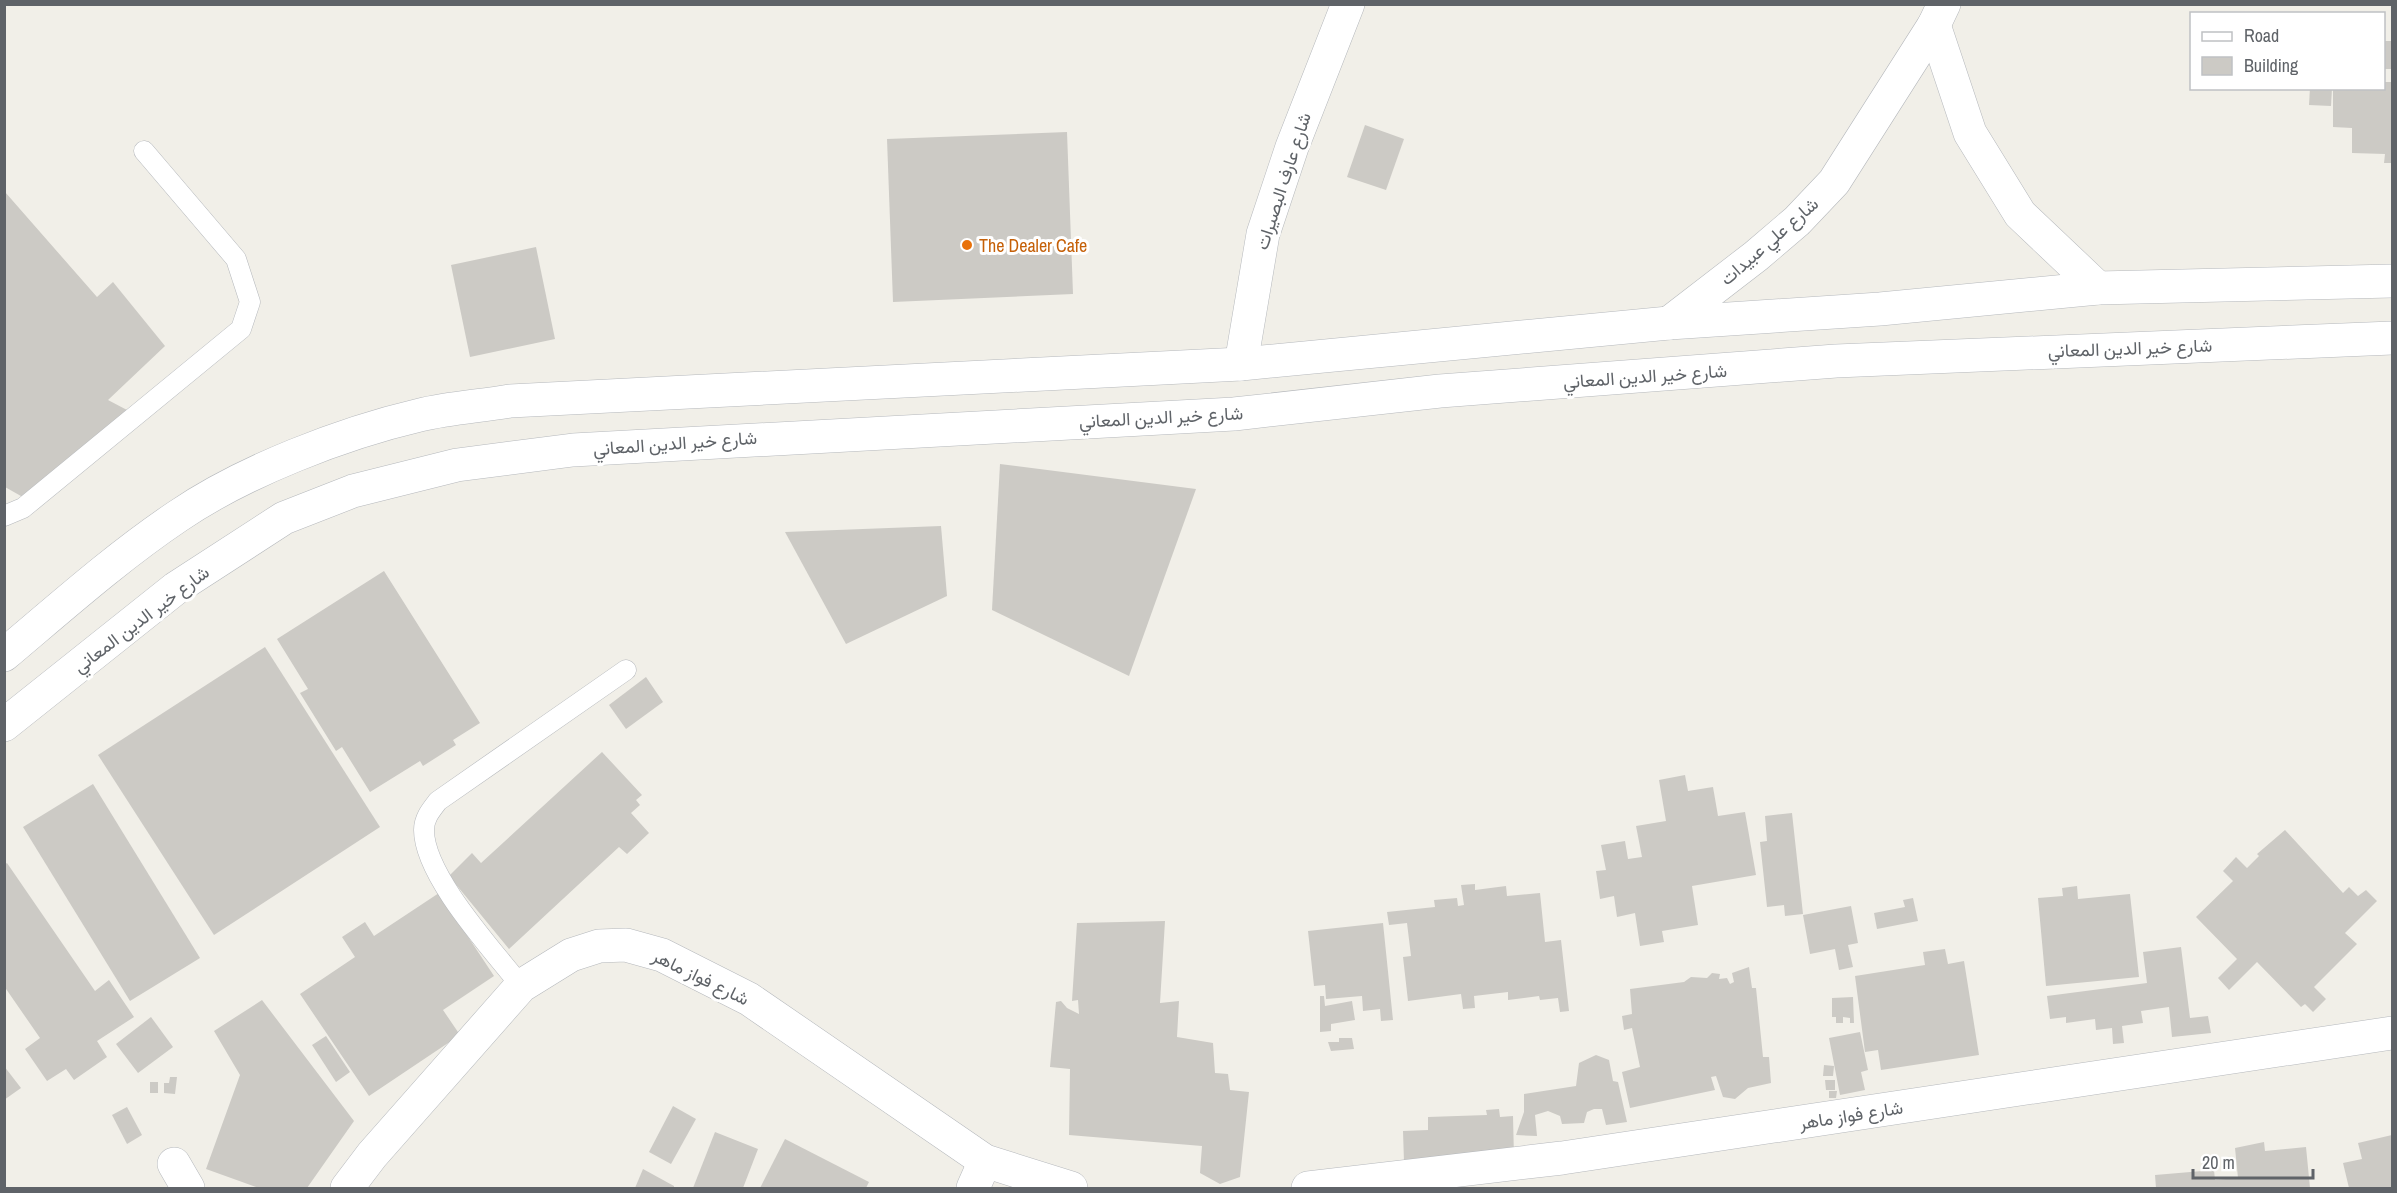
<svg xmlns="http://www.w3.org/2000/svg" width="2397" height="1193" font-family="'Archivo Narrow',Vazirmatn,sans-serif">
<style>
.building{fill:#cccac5}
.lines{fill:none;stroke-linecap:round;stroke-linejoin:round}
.service-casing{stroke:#b5b8bc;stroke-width:21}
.minor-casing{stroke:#b5b8bc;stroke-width:34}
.tertiary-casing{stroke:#b5b8bc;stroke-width:34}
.service{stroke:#fff;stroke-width:20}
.minor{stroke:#fff;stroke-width:33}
.tertiary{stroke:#fff;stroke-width:33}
.food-dot{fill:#e8710a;stroke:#fff;stroke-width:2}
.labels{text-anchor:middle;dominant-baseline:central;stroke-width:6;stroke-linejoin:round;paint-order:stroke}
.street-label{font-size:18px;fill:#5f6368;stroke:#fff}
.food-label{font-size:18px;fill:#c56008;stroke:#fff;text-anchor:start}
</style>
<rect width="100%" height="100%" fill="#f1efe8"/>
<g class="building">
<rect x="2384" y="41" width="8" height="28"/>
<path d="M2384,82H2392V163H2384L2385,154L2352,153V128L2333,127V90L2384,88Z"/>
<path d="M2310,88H2332L2331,106L2309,105Z"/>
<path d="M1365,125L1404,139L1386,190L1347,177Z"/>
<path d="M1067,132L1073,294L893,302L887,139Z"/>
<path d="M5,192L97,297L113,282L165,346L108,400L127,410L28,500L5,487Z"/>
<path d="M536,247L555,339L470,357L451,265Z"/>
<path d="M1000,464L1196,489L1129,676L992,610Z"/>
<path d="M941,526L947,596L846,644L785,532Z"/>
<path d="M384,571L480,723L453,740L456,745L423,766L420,761L370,792L342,747L336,751L300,693L308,689L277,639Z"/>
<path d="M265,647L380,827L214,935L98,755Z"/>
<path d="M646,677L663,702L626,729L609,705Z"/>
<path d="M602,752L642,795L636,800L640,805L631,813L649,833L627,854L619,847L509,949L449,876L472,853L481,863Z"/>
<path d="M1685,775L1688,791L1713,787L1718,816L1745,812L1756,875L1692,886L1698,925L1662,931L1664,942L1640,946L1635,913L1617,917L1614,896L1600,899L1596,871L1606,870L1601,845L1625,841L1628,859L1642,857L1636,826L1666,821L1659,780Z"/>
<path d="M93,784L200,958L130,1001L23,827Z"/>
<path d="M1792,813L1803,914L1785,916L1784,905L1767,907L1760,842L1767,841L1765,816Z"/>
<path d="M2285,830L2343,893L2349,887L2358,896L2366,890L2377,901L2345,933L2357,944L2314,987L2326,999L2313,1012L2305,1004L2301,1007L2257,962L2229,990L2218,978L2237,959L2196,917L2233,881L2223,871L2236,857L2247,868L2259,856L2257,854Z"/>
<path d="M7,863L95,991L109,980L134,1017L97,1041L107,1057L74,1080L66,1069L47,1081L25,1049L40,1038L4,986V865Z"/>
<path d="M1475,884V890L1506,886L1507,896L1540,893L1545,942L1561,940L1569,1011L1560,1012L1558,998L1540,1000L1539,996L1508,1000V992L1474,996L1475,1008L1463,1009L1461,994L1408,1001L1403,957L1411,956L1407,923L1389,925L1387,912L1435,907L1434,900L1457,898L1458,906L1464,905L1461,885Z"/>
<path d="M2077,886L2078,899L2130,894L2139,977L2046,986L2038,898L2063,896L2062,888Z"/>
<path d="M439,893L494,976L443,1010L460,1035L369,1096L300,994L355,957L342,937L365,922L374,936Z"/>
<path d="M1913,898L1918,921L1877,929L1874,913L1905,907L1903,900Z"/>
<path d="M1851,906L1858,943L1848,945L1853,967L1839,970L1835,949L1810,954L1803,915Z"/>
<path d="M1165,921L1160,1003L1179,1001L1177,1037L1213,1043L1215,1073L1228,1074L1230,1090L1249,1092L1240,1177L1220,1184L1200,1173L1202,1146L1069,1135L1070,1069L1050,1067L1056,1002L1061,1001L1067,1008L1079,1014L1078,1000L1072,1001L1077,923Z"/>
<path d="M1383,923L1393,1020L1381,1021L1380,1009L1363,1011L1362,996L1326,999L1325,985L1314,986L1308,931Z"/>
<path d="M2181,947L2190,1018L2208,1016L2211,1033L2172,1037L2169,1007L2141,1011L2143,1023L2122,1026L2124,1043L2113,1044L2112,1028L2096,1030L2095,1019L2066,1023V1017L2050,1019L2047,996L2147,983L2143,952Z"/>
<path d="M1945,949L1948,964L1964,961L1979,1055L1881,1070L1878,1050L1865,1052L1855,976L1925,965L1923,952Z"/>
<path d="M1749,967L1752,988H1756L1763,1057H1769L1771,1083L1748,1088L1735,1099L1723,1097L1716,1076L1711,1077L1715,1090L1630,1108L1622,1072L1640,1067L1632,1028L1624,1030L1622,1016L1632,1014L1630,989L1684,982L1691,977L1707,978L1712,973L1720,974L1719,979L1727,978L1730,984L1734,982L1732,973Z"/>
<path d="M1320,996H1324L1325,1006L1352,1001L1355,1020L1331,1024V1031L1320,1032Z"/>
<path d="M1853,997L1854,1023H1850V1018L1843,1017V1023H1836V1017H1832V998Z"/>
<path d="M262,1000L354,1121L307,1188H259L206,1169L240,1075L214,1031Z"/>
<path d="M151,1017L173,1047L138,1073L116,1044Z"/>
<path d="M1860,1032L1868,1070L1861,1072L1865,1090L1840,1095L1829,1038Z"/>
<path d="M326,1036L350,1072L336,1082L312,1045Z"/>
<path d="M1339,1038H1352L1354,1049L1331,1051L1328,1042H1339Z"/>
<path d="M1596,1055L1609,1060L1613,1081L1618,1082L1627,1122L1606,1125L1602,1109H1594L1587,1112L1584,1123L1562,1124L1560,1116L1548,1111L1535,1115L1537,1136L1516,1135L1524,1112V1094L1576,1086L1579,1063Z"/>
<path d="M1824,1065L1834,1066L1833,1076H1823Z"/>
<path d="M4,1066L21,1088L4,1100Z"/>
<path d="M170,1077H177L175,1094L164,1093V1083H169Z"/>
<path d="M1825,1080H1835V1090H1826Z"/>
<rect x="150" y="1082" width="8" height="11"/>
<path d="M1829,1091H1837L1836,1098H1829Z"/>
<path d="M673,1106L696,1119L671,1164L649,1152Z"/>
<path d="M127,1107L142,1135L127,1144L112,1115Z"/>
<path d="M1499,1109L1500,1117L1513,1116L1514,1158L1404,1162L1403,1131L1428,1130V1117L1487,1115L1486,1110Z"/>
<path d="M715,1132L758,1149L743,1188H693Z"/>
<path d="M2392,1135V1188H2349L2343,1163L2362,1159L2358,1143Z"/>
<path d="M785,1139L869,1182L866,1188H760Z"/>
<path d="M2264,1142L2265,1151L2306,1147L2310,1188H2156L2155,1175L2214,1170L2215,1180L2238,1178L2235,1148Z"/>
<path d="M643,1169L674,1186V1188H635Z"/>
</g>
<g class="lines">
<g class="service-casing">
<g id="service">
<path d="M4,516L23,508L241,329L250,302L236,259L144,151"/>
<path d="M521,986C493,950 424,876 424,830C424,818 431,810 438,801L626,670"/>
</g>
</g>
<g class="minor-casing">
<g id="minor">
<path d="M1934,25L1970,133L2020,214L2098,288"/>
<path d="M1669,323L1756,256L1797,221L1834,182L1934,25L1944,4"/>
<path d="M1241,364L1263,234L1292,147L1348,4"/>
<path d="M174,1164L188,1188"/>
<path d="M347,1188L372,1155L521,986L571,955L599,946L626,945L662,955L749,999L985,1161L1071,1188"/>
<path d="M973,1188L985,1161"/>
<path d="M1308,1188L1562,1158L2392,1033"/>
</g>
</g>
<g class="tertiary-casing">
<g id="tertiary">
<path d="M4,655C61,607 117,557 178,516C244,471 343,433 420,415C449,408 481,406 510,401L1241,364L1669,323L1880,309L2098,288L2392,281"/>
<path d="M4,725L176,588L284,518L353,491L457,465L573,450L1234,414L1440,391L1836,361L2392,338"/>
</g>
</g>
<use href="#service" class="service"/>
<use href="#minor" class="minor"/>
<use href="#tertiary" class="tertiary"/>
</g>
<circle class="food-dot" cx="967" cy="245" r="6"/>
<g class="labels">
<g class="street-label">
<text transform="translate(1283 181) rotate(-72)">شارع عارف البصيرات</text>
<text transform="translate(1769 241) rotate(-41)">شارع علي عبيدات</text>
<text transform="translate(2130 348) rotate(-2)">شارع خير الدين المعاني</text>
<text transform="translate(1645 376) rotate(-4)">شارع خير الدين المعاني</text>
<text transform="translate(1161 417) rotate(-3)">شارع خير الدين المعاني</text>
<text transform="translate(675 443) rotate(-4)">شارع خير الدين المعاني</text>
<text transform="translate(141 619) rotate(-37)">شارع خير الدين المعاني</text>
<text transform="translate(701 977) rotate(26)">شارع فواز ماهر</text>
<text transform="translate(1851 1115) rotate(-9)">شارع فواز ماهر</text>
</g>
<g class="food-label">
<text x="979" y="245">The Dealer Cafe</text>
</g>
</g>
<rect width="2397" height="1193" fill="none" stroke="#5f6368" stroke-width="12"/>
<rect x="2190" y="12" width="195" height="78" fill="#ffffff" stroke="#bfc1c3" stroke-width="1.5"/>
<rect x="2202" y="32" width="30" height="9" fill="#ffffff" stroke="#bfc1c3" stroke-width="1.5"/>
<text x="2244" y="42" font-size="18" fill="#5f6368">Road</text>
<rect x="2202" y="57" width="30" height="18" fill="#cccac5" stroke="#bfc1c3" stroke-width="1.5"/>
<text x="2244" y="72" font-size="18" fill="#5f6368">Building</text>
<path d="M2193 1169v9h120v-9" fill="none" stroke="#5f6368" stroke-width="3"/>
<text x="2202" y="1169" font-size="18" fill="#5f6368" stroke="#ffffff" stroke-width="4.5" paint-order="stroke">20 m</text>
</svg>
